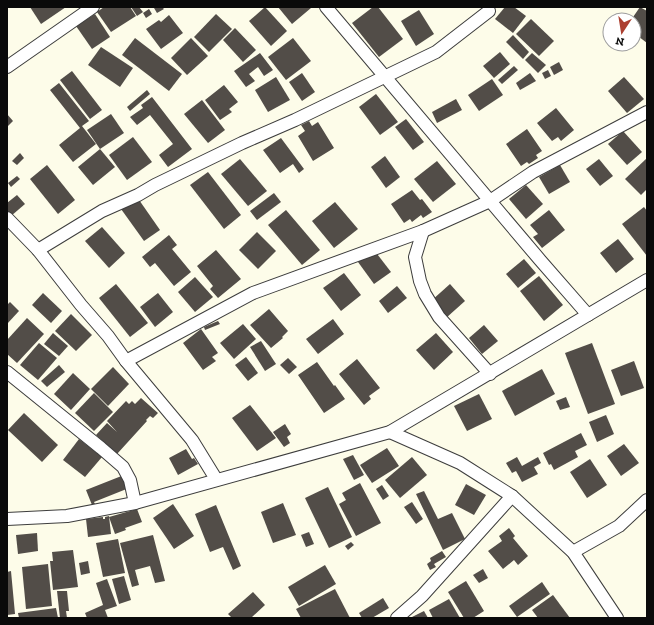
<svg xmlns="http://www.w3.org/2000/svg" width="654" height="625" font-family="'Zilla Slab',serif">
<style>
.building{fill:#524d48}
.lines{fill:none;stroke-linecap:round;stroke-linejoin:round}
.minor-casing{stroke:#3d3d3d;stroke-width:14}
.minor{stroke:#fff;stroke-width:12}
</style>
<rect width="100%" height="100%" fill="#fdfce9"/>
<g class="building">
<path d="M30,7H66L41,24Z"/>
<path d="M104,7H130L136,16L111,32L97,12Z"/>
<path d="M131,7H139L143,12L137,16Z"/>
<path d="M156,7H162L164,9L157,13L154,8Z"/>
<path d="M265,7L287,31L271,46L249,21Z"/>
<path d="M278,7H311V8L292,24Z"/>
<path d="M373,7H378L403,39L379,57L352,23Z"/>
<path d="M505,7H514L526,16L513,33L495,19Z"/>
<path d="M640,7L647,11V43L634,33V20H631Z"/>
<path d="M149,9L152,14L146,18L143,13Z"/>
<path d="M419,10L434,34L416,46L401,21Z"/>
<path d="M95,14L110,37L92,49L76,26Z"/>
<path d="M216,14L232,29L209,52L194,37Z"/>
<path d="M169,15L183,33L161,49L146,29L159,20L161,22Z"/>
<path d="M531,19L554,41L539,56L516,34Z"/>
<path d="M235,28L256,50L243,62L223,40Z"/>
<path d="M513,35L529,52L523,59L506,42Z"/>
<path d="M135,38L182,74L169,91L122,55Z"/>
<path d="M191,38L208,56L187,75L171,58Z"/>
<path d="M293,38L311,61L286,80L268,57Z"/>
<path d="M101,47L133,68L120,87L88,65Z"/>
<path d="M500,52L510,64L494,78L483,66Z"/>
<path d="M260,53L273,70L264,76L258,67L249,74L255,81L246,87L234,71Z"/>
<path d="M532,53L546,65L538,73L525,60Z"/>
<path d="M559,62L563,70L554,75L550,67Z"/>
<path d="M514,66L518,70L502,84L498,80Z"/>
<path d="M548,70L551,76L545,79L542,73Z"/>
<path d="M72,71L102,110L90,119L60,80Z"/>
<path d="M302,73L315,92L302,101L289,82Z"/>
<path d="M530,73L536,81L520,90L516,83Z"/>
<path d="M276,77L290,100L268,112L255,90Z"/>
<path d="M624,77L644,99L627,113L608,91Z"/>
<path d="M492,79L503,95L479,111L468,95Z"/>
<path d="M59,83L89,121L82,126L96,144L73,162L59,145L80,128L50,90Z"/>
<path d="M224,85L238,102L229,109L232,112L220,120L205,100Z"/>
<path d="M147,90L150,94L130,111L127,107Z"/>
<path d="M376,94L398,122L380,135L359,107Z"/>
<path d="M152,97L192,149L168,167L159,155L173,144L150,115L137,125L130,117L143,108L141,105Z"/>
<path d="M456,99L462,110L437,123L432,112Z"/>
<path d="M202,100L225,130L208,143L184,114Z"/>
<path d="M556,108L574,130L561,141L558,137L552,141L537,123Z"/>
<path d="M7,114L13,121L7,127Z"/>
<path d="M111,114L124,133L100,149L87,130Z"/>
<path d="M406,119L424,142L413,150L395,127Z"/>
<path d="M309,121L312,126L318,122L334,148L313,161L298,136L305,131L301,125Z"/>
<path d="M527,129L542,151L536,155L538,158L529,164L527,162L521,166L506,144Z"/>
<path d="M623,131L642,152L627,165L608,144Z"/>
<path d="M133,137L152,162L127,180L109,155Z"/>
<path d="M281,138L304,169L299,173L293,164L280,173L263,150Z"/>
<path d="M100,149L115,167L93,185L78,167Z"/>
<path d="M20,153L24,158L17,165L12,161Z"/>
<path d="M385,156L400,177L386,188L371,167Z"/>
<path d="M647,158V189L641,195L625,179Z"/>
<path d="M240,159L267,191L248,206L221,174Z"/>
<path d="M599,159L613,176L600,186L586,169Z"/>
<path d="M437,161L456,184L433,202L414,179Z"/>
<path d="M47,165L75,200L58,214L30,179Z"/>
<path d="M560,165L570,182L549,194L539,177Z"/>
<path d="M208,172L241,215L224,229L190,185Z"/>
<path d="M17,176L20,179L11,187L8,183Z"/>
<path d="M526,185L543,204L526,219L509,199Z"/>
<path d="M412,190L420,200L422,199L432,212L423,218L421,215L412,222L410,219L404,223L391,204Z"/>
<path d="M274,193L281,202L257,220L250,211Z"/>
<path d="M17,195L25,204L11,216L7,211V203Z"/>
<path d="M137,197L160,230L144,241L121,209Z"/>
<path d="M335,202L358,229L334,248L312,221Z"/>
<path d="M644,207L647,211V256L622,224Z"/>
<path d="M286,210L320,250L302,265L268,225Z"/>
<path d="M549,210L565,230L542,248L533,237L538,234L530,225Z"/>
<path d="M102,227L125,253L109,268L85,241Z"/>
<path d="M257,232L276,251L258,269L239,250Z"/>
<path d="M169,235L177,245L172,249L191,272L174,286L155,263L150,267L142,257Z"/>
<path d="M618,239L634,259L616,273L600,253Z"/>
<path d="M216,250L241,279L218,298L210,289L213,286L197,266Z"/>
<path d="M374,250L391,272L374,284L358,262Z"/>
<path d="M524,259L536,273L518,288L506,274Z"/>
<path d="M344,273L361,295L341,311L323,288Z"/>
<path d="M539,276L563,305L544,321L520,291Z"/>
<path d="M195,277L213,297L195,312L178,292Z"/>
<path d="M116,284L148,323L130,337L99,298Z"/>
<path d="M450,284L465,301L446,318L431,301Z"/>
<path d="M397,286L407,298L388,313L379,301Z"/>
<path d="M43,293L62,311L51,323L32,305Z"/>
<path d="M158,293L173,312L155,327L140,307Z"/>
<path d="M10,302L19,311L7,324V305Z"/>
<path d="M269,309L288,331L282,337L283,338L271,348L250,325Z"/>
<path d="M71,314L92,335L76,351L55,331Z"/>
<path d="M27,318L44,334L17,363L7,354V340Z"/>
<path d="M333,319L344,334L318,354L306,339Z"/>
<path d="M218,321L220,324L205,330L204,327Z"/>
<path d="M243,324L256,339L234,359L220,343Z"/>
<path d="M484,325L498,341L482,354L469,338Z"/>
<path d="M201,329L218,353L212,357L216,361L203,370L183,343Z"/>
<path d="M53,333L68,346L59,356L44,344Z"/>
<path d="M436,333L453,352L434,370L416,350Z"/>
<path d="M261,341L276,364L265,371L250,347Z"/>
<path d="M39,343L57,358L38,380L20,365Z"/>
<path d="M592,343L615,404L588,414L565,353Z"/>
<path d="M246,357L258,373L248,381L235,365Z"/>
<path d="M288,358L297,367L289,374L280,365Z"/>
<path d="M357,359L380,388L369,396L371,399L364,405L339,374Z"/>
<path d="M634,361L644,388L621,396L611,370Z"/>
<path d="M317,362L334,386L335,385L345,399L324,413L298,375Z"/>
<path d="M59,365L65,372L47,387L41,381Z"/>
<path d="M113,367L129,384L108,406L91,389Z"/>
<path d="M542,369L555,394L515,416L502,391Z"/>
<path d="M73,373L90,389L71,410L54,394Z"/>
<path d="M94,393L113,412L94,431L75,413Z"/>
<path d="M479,394L492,419L467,431L454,406Z"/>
<path d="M566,397L570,407L560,410L556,401Z"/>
<path d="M141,398L158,413L153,418L150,416L146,420L147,421L117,454L96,435L107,423L117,432L107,421L126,401L129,404L132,401L135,404Z"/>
<path d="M250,405L276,438L257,451L232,418Z"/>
<path d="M24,413L58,445L42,462L8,430Z"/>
<path d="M606,415L614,434L597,442L589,422Z"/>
<path d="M285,424L291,434L287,437L290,443L284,447L273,432Z"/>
<path d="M581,433L587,445L575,451L578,457L554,470L551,464L549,465L543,453Z"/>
<path d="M79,439L102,457L85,477L63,460Z"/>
<path d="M624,444L639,463L621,476L607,456Z"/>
<path d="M387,448L399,466L372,483L360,465Z"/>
<path d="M186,449L192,459L194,458L198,464L178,475L169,458Z"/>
<path d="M353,455L364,475L354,480L343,459Z"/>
<path d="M412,457L427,475L400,498L385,480Z"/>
<path d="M517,457L522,466L538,457L541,463L534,467L538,474L522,482L516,471L512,473L506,463Z"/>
<path d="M590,459L607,485L587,498L570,472Z"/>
<path d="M124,475L129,488L94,502L95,504L92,505L86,490Z"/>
<path d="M360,483L381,523L356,536L339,504L346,500L342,493Z"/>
<path d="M466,484L486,495L474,515L455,505Z"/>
<path d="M382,485L389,496L383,500L376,489Z"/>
<path d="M328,487L352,537L329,548L305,498Z"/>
<path d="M424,491L438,519L452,513L465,539L443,550L416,494Z"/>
<path d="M412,502L423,519L416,524L404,507Z"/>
<path d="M283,503L296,535L273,543L261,512Z"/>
<path d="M173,504L194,536L174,549L153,518Z"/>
<path d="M216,505L241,566L233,570L223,547L210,552L195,514Z"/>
<path d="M137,509L142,522L125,528L126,530L115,534L109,517Z"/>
<path d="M109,516L111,534L88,537L86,519L103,517V519H105V517Z"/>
<path d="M509,528L515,536L513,538L528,556L518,565L514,560L503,569L488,551L502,541L499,536Z"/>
<path d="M309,532L314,544L306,547L301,535Z"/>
<path d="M37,533L38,551L18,554L16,535Z"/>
<path d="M153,535L165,581L155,583L150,566L135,570L139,585L132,587L120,543Z"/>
<path d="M118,539L125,573L103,577L96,543Z"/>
<path d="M351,542L354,545L348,550L345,546Z"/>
<path d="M73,550L78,587L53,590L50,561H53L52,552Z"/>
<path d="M442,551L446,557L434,564L436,567L430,570L427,564L431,561L430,558Z"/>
<path d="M88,561L90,573L81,575L79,563Z"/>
<path d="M48,564L52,606L26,609L22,567Z"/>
<path d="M325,565L336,584L299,606L288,587Z"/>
<path d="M483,569L488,578L479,583L473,575Z"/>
<path d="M11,571L15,614L7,615V572Z"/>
<path d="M124,576L131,600L119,604L112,579Z"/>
<path d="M107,579L117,606L105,610L108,618H87L85,613L103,605L96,583Z"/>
<path d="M466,581L484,611L473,618H464L448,592Z"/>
<path d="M542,582L550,594L517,617L509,606Z"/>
<path d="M335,589L350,618H301L296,609Z"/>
<path d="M57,591H67L69,611H66L67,618H60Z"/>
<path d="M253,592L265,605L252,617L253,618H232L228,614Z"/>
<path d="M553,595L570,618H538L532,610Z"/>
<path d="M383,598L389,608L372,618H362L359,613Z"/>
<path d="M449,599L460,618H433L429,610Z"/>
<path d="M56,608L58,618H19L18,613Z"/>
<path d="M424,611L428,618H410Z"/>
</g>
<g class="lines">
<g class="minor-casing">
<g id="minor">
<path d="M326,7L540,260L588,315"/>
<path d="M7,67L93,7"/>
<path d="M7,218L38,250L81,305L108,336L126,361L192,440L216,479"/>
<path d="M423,231L415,257L420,281L425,294L439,317L490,374"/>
<path d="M38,250L102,211L138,195L155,185L242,143L295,120L436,52L489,11"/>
<path d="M126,361L253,293L423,231L490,201L533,172L647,112"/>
<path d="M7,372L101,448L123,467L130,480L135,503"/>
<path d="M390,432L460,463L512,496L573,552L617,618"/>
<path d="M7,519L67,516L135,503L390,432L647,280"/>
<path d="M573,552L619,526L647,500"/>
<path d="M397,618L422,596L512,496"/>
</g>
</g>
<use href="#minor" class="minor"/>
</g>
<rect width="654" height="625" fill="none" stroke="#0a0a0a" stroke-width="16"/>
<g transform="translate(622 32) rotate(192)"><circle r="19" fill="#ffffff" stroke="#9d9d9d"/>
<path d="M0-3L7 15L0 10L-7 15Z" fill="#ac3f30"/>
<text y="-6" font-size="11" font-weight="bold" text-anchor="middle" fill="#0a0a0a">N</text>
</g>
</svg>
